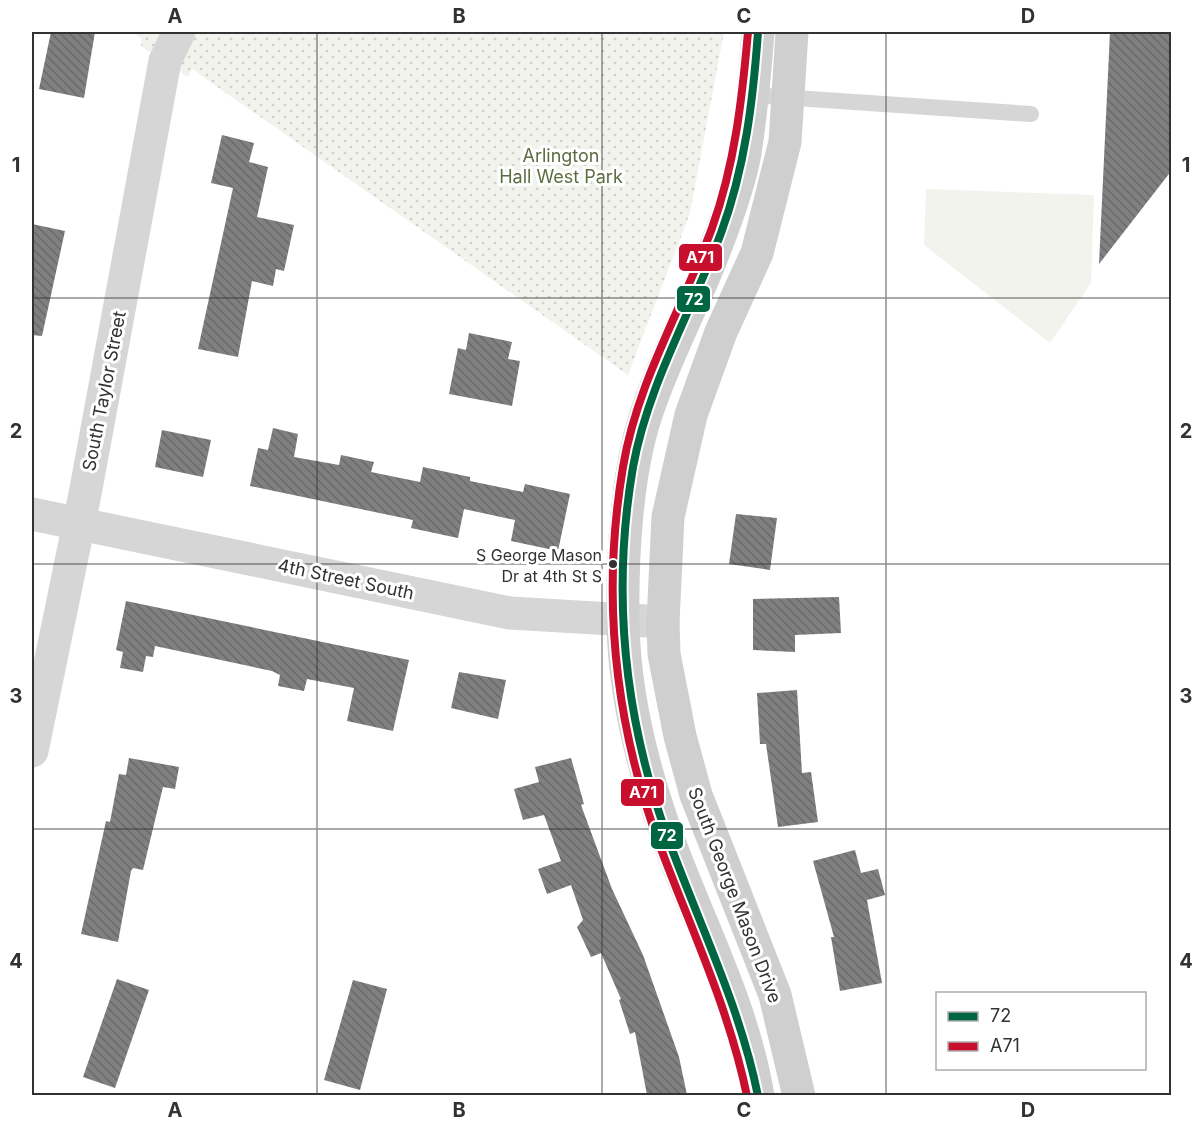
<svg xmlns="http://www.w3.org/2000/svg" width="1203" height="1127" font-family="Inter,sans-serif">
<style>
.grass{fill:#f2f3ed}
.park{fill:url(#park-dots)}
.building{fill:url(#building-back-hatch)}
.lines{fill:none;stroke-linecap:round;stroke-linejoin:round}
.lane{stroke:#d6d6d6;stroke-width:16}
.street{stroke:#d6d6d6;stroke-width:33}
.secondary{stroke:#cfcfcf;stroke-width:33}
.bus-1-casing{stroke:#fff;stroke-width:12}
.bus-2-casing{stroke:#fff;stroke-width:12}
.bus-1{stroke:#006641;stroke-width:8}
.bus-2{stroke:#c8102e;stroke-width:8}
.grid{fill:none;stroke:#323232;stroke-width:1.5;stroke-opacity:0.55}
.bus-dot{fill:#323232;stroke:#fff;stroke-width:2}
.labels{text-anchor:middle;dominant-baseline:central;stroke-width:6;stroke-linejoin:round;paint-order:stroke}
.bus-label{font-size:16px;fill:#323232;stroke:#fff;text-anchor:end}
.park-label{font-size:18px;fill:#5e6c41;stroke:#fff}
.street-label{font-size:18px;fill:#323232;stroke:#fff}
.line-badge{stroke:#fff;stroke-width:2}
.badge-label{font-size:16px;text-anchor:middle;font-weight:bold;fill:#fff}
.neatline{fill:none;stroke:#323232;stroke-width:2}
.grid-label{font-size:20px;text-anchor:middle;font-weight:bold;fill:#323232}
</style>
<defs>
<pattern id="park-dots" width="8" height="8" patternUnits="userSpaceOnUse" patternTransform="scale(1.5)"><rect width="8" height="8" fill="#f2f3ed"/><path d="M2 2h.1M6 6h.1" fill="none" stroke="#d0d1cc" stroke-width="1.8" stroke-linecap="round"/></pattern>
<pattern id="building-back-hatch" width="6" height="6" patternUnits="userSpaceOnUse" patternTransform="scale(1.5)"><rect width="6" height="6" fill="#808080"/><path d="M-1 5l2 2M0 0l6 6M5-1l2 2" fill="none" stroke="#696969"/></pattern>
</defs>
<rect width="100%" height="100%" fill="#fff"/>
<path class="grass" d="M926,189L1094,195L1091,283L1050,343L924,245Z"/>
<path class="park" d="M132,32H724L690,213L628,375L192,69L188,77L141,46L142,39Z"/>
<g class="building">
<path d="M51,32H95L84,98L39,89Z"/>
<path d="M1110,32H1172V170L1099,264Z"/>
<path d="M222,135L254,143L249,162L268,167L257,217L294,225L284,271L276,269L273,286L252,281L238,357L198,349L233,188L211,183Z"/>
<path d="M32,224L65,231L42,336L32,335Z"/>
<path d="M469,333L512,342L508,359L520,361L512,406L449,394L458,348L466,350Z"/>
<path d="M273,428L298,434L294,457L339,465L341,455L374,462L371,472L420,482L423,467L470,477V481L523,492L525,484L570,494L558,551L511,541L515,520L464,509L458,538L411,528L413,520L250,486L258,448L268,450Z"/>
<path d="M162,430L211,440L203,477L155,467Z"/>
<path d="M736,514L777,518L770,570L729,564Z"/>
<path d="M839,597L841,633L795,635V652L753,650V599Z"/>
<path d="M126,601L409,660L393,731L347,721L354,688L307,679L304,691L278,686L280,675L272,671L155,646L153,657L146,656L143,672L120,668L123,652L116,650Z"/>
<path d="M459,672L506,680L498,719L451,708Z"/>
<path d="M797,690L802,773L811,772L818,822L778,827L766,744H760L757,693Z"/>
<path d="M129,758L179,767L175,789L163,787L143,870L133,868L131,871L118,942L81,934L106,821L110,822L119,774L126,775Z"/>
<path d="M571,758L584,804L581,805L612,889L643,955L679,1057L687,1095H647L635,1032L630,1034L619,1000L621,999L601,953L591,957L577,927L583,920L571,885L547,894L538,869L561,861L544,815L523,820L514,789L539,782L535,767Z"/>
<path d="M855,850L861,873L878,869L885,895L867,900L882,983L840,991L831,937H834L813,861Z"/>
<path d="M117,979L149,990L115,1088L83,1077Z"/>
<path d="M353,980L387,989L360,1090L324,1080Z"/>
</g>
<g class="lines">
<path class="lane" d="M751,95L1031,114"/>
<g class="street">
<path d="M32,514L510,613L663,622"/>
<path d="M32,751L85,494L165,61L179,32"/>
</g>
<g class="secondary">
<path d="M758,32C755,72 751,113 745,153C740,182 724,226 713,254C692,309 663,361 645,418C626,477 622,561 623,622C624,698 644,773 670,844C701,928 743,1006 758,1096"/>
<path d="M792,32L785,142L757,253L721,332L691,415L668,517L663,622L664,654L680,736L696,795L775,995L799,1096"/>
</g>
<g class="bus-1-casing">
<path id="bus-1" d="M758,1096C740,1007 701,928 670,844C625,723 611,595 633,467C648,384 692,311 721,233C745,168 753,101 758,32"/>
</g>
<g class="bus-2-casing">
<path id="bus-2" d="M747,1096C729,1009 692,931 661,849C615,726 601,597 623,467C637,382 683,307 712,228C735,164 742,99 748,32"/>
</g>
<use href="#bus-1" class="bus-1"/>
<use href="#bus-2" class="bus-2"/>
</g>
<path class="grid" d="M317,32V1096M602,32V1096M886,32V1096M32,298H1172M32,564H1172M32,829H1172"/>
<circle class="bus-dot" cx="613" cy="564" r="5"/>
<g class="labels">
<g class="bus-label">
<text x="602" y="555">S George Mason<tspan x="602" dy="21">Dr at 4th St S</tspan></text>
</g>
<g class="park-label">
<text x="561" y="155">Arlington<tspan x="561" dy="21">Hall West Park</tspan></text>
</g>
<g class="street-label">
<text transform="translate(104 391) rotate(-79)">South Taylor Street</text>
<text transform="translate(346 579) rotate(12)">4th Street South</text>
<text transform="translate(735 895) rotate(69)">South George Mason Drive</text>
</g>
</g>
<g class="line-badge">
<rect x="678" y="243" width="45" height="29" rx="6" fill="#c8102e"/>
<rect x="676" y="285" width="35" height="28" rx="6" fill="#006641"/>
<rect x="620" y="778" width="45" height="29" rx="6" fill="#c8102e"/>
<rect x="650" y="821" width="34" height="29" rx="6" fill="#006641"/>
</g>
<g class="badge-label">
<text x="700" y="263">A71</text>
<text x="694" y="305">72</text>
<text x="643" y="798">A71</text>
<text x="667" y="841">72</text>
</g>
<rect width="1203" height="1127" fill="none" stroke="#ffffff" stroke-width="66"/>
<rect x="936" y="992" width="210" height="78" fill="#ffffff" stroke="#adadad" stroke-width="1.5"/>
<rect x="948" y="1012" width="30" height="9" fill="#006641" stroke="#adadad" stroke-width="1.5"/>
<text x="990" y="1022" font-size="18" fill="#323232">72</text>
<rect x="948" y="1042" width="30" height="9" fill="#c8102e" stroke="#adadad" stroke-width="1.5"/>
<text x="990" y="1052" font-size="18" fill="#323232">A71</text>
<rect x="33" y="33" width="1137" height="1061" class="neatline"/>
<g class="grid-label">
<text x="175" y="23">A</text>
<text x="459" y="23">B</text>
<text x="744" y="23">C</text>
<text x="1028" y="23">D</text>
<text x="16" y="172">1</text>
<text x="1186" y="172">1</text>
<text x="16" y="438">2</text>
<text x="1186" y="438">2</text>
<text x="16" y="703">3</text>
<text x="1186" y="703">3</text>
<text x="16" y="968">4</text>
<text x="1186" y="968">4</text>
<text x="175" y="1117">A</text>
<text x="459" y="1117">B</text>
<text x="744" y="1117">C</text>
<text x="1028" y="1117">D</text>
</g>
</svg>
